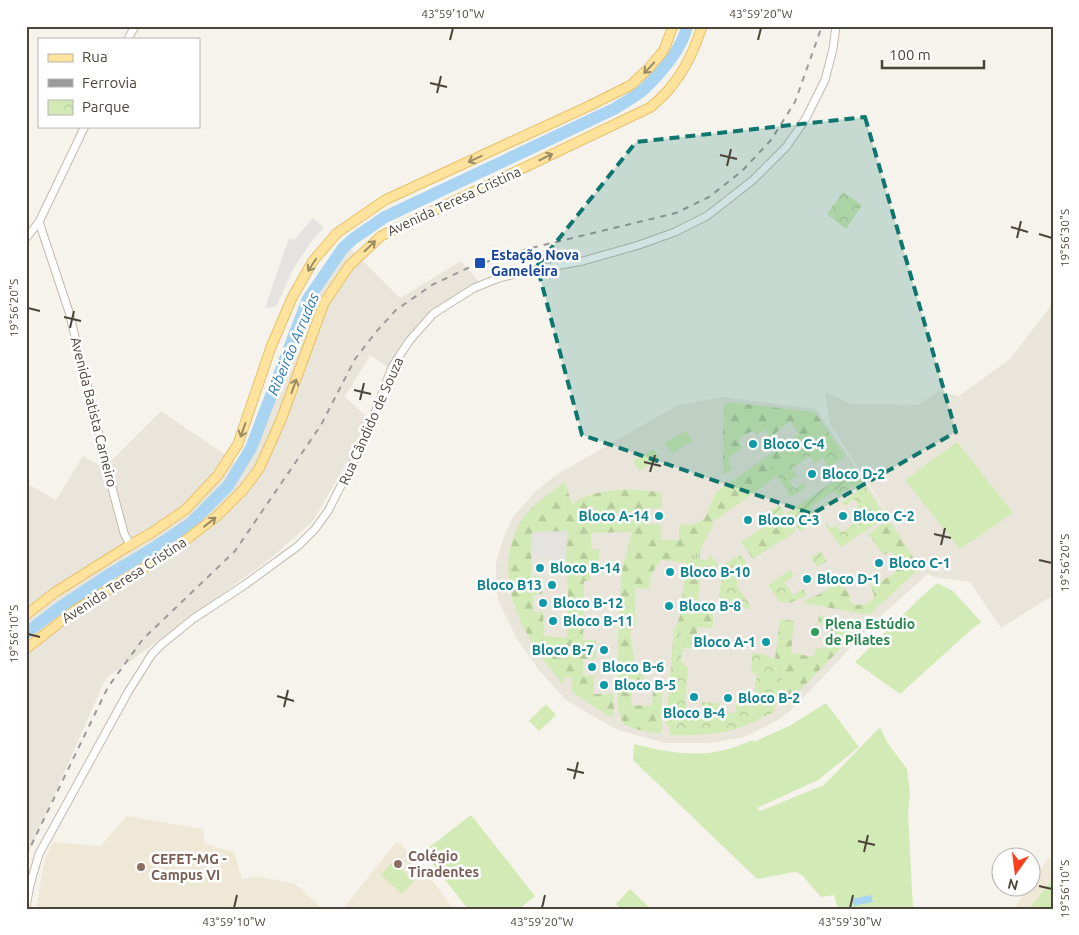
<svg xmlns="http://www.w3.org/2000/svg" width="1079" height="935" font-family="Ubuntu,sans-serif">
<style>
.residential{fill:#eae5da}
.education{fill:#efe8d6}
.grass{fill:url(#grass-tufts)}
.forest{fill:url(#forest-firs);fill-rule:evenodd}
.park{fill:url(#park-crowns)}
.garden{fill:url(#garden-furrows)}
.pitch{fill:#d2eab5}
.parking{fill:#e5e3e0}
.water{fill:#a9d4f2}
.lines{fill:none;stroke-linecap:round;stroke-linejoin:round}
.river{stroke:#a9d4f2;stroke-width:12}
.minor-casing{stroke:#c2bbae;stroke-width:9}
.major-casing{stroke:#e6c16a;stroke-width:11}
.minor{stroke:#fff;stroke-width:7}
.major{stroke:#ffe39c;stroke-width:9}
.rail{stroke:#9a9a9a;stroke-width:2;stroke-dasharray:6 6;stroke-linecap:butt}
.oneway{stroke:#9c8c66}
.marked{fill:#0f766e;fill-opacity:0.2;stroke:#0f766e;stroke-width:4;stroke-dasharray:10 6;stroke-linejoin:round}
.ticks{fill:none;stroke:#4b4439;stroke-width:2}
.transit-dot{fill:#1a4fb4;stroke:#fff;stroke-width:2}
.culture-dot{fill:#0f9aa8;stroke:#fff;stroke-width:2}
.leisure-dot{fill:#2e9e5b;stroke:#fff;stroke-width:2}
.education-dot{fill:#8d6e63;stroke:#fff;stroke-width:2}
.labels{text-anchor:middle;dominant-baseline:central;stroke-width:5;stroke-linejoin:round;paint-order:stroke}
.street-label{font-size:14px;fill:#4b4439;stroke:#fff}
.transit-label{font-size:14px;font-weight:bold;fill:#164399;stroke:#fff;text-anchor:start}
.culture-label{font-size:14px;font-weight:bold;fill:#0d838f;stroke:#fff;text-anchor:start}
.leisure-label{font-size:14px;font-weight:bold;fill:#27864d;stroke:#fff;text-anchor:start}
.education-label{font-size:14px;font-weight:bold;fill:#785e54;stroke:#fff;text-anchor:start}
.water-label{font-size:15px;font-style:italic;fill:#2e7ab2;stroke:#fff}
.neatline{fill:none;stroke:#4b4439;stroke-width:2}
.ticks-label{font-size:12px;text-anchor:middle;fill:#4b4439}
</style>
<defs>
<pattern id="grass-tufts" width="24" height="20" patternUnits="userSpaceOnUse" patternTransform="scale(1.25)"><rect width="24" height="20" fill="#d2eab5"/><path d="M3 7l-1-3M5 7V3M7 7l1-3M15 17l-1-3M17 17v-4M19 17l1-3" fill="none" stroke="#b6ca9c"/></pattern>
<pattern id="forest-firs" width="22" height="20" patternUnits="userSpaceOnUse" patternTransform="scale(1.25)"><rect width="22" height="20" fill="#d2eab5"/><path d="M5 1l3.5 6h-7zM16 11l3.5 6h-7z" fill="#b6ca9c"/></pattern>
<pattern id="park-crowns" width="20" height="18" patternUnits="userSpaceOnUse" patternTransform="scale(1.25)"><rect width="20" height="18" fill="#d2eab5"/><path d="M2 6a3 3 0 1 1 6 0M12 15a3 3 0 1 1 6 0" fill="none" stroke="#b6ca9c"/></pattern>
<pattern id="garden-furrows" width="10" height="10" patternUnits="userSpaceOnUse" patternTransform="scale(1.25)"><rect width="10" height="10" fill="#d2eab5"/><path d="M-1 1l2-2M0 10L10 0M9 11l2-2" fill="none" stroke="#b6ca9c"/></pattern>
</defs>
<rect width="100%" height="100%" fill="#f6f3ec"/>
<g class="residential">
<path d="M347,245L400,298L461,261L481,284L433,317L411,341L394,371L370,355L345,397L368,418L353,452L313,521L270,559L147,649L106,678L26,859V483L56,500L83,456L100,465L108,464L161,411L242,466L267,413L315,286Z"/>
<path d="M1053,303V595L1001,628L970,582L934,577L928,574L875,621L826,674L791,710L778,720L763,728L744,737L710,743H665L618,730L594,717L566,700L538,669L517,639L498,600L496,581V563L503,539L512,518L536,491L556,475L676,406L722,397L816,409L902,535L830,425L825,392L851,404L919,405L938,391L959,396L1010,359Z"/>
</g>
<g class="education">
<path d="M127,816L203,829L205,844L234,852L242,879L256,876L295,884L323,909H36L45,858L53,842L100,846Z"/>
<path d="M395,843L401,844L434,883L454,909H343Z"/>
<path d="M1048,858L1053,862V909H1014L1028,888H1032V882Z"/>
</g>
<path class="grass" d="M688,544H703L702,547L699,559L708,561L709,554L718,564V567L686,563Z"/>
<g class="forest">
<path d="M729,402L813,412L816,414L827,430L771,467L777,476L716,520L714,519L713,525L703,544L688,545L686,563L718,567L716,578L700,577L698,602L712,603L711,609L713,616V628L697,627L696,648H683L681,633L675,628L680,616L686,563L662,560C653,569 650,576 649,589L635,588V625L630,632L634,657L633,672L644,673L643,689H632L631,705L652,706L653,690H662V730L660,733L658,734C650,732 631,729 625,725C621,721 620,714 618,709V631L622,569L632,532L591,533V549H599V565H591L590,581H584L583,640H596V659H583V675L594,676V694H613L614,709L613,718L574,694L572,690L571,678L563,677L564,683L563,684C529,645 497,594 512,541C515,533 517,526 522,520C532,504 550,493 565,482L572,505C575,502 578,499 582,498C604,488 639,488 662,493V508L649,509L650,524H661L662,540H679V524L690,525L701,522L706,516L716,492L799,434L790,421L770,438L765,429L756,435L753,430L738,440L742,447L728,459L732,469L723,475V432L724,408L726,404ZM532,532H567L566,559L568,592L567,638L544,636L543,612H533V595L542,594V577L531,576Z"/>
<path d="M785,514L796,531L753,559L741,542Z"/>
<path d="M890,522L920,568L869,615L804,603L805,600C817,596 831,589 838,578L851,597L849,599L852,604C859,606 873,605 874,595C874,593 871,588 870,587L896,573L889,562L895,558L891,551L884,555L868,534L882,524L883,525Z"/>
<path d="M819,615L863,622L864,624L804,686L789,701L781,707L782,704H779L784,663L775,659L780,619L794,621L791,653L814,657L816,648L825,649L829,626L818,624Z"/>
</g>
<g class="park">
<path d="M843,192L862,205L846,229L827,214Z"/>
<path d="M827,430L845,456L832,465L834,468L827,472L825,469L828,467L823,458L815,463L810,456L792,468L797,476L789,481L795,489L803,483L806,487L791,497L771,467Z"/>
<path d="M858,475L886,517L841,547L825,525L827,523L831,529L836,525L842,532L859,520L852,511L859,506L854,499L845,506L842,502L857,492L853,486L838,496L835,491Z"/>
<path d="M740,555L746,561V570L738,579L737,586L750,605L749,609L722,604L719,601L720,588L724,572L720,569V567Z"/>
<path d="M790,570L794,576L784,582L793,595L803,589L807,595L790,603L779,601L768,585Z"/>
<path d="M674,628L681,633L683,648L681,660L685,666H688L685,710L702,712V702L719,703L718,711L735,713L736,704L754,705L755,685L757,673H751L752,653L763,654L784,663L779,704L775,705L774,712C763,717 752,723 741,727C719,735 695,735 671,735L670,732V726L666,725Z"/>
</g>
<g class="garden">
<path d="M855,471L858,475L810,507L818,519L800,531L787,513L846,473L849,474Z"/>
<path d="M779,505L785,514L765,527L759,518Z"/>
<path d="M820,551L827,561L817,567L811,557Z"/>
</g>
<g class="pitch">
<path d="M686,431L692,441L672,453L665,443Z"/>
<path d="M957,442L1013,513L960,549L905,480Z"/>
<path d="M654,449L660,459L639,471L633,461Z"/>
<path d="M937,583L953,591L981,622L972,629L900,694L855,662L918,600Z"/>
<path d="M826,703L859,747L818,780L757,808L760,811L824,785L880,727L887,742L907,769L910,793L908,813L913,909H838L834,895L821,897L802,875L795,872L757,879L633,760L634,744C660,751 693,757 720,751C731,749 742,744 753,740L754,742L791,725Z"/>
<path d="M546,704L556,715L539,731L529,721Z"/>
<path d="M471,815L535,896L519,909H468L423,852Z"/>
<path d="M392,862L414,881L402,894L381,875Z"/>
<path d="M1051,881L1053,883V909H1029Z"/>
<path d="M630,889L651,909H621L616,904Z"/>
</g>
<g class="parking">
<path d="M313,218L324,228L313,239L293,269L276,307L265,308L289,238L294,240Z"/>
<path d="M567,531L565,575H552V555H532V532Z"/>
</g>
<path class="water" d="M871,895L873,902L854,906L852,899Z"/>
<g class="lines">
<path class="river" d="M26,633L59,608L107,576L146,553L190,524L228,486L251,448L308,299L343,248L353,239L385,217L614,109C623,103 635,97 643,90C659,75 683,48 687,26"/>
<g class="minor-casing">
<g id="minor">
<path d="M128,39L135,26"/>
<path d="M39,222L69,312L105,457L107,469L124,533L130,545"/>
<path d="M26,238L39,222L85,126"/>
<path d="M26,907L30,885L39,854L128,692L152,654L162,644L193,619L246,584L298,546L315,529L328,511L366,437L392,367L410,340L433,314L474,288L499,278L527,271L583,261L639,245L675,232L707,216L753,180L787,146L806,118L825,80L833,49L836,26"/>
</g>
</g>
<g class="major-casing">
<g id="major">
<path d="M26,615L54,593L130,545L151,533L185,510L218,475L238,444L271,347L292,298L313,261L337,233L385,200L589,106L631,85L649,68L664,50L673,26"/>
<path d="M26,649L74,611L170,552L217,516L243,490L259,469L281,420L324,303L349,266L381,236L651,107C657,101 665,95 670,88C685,70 695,49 702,26"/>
</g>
</g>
<use href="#minor" class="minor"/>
<use href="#major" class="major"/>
<path class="rail" d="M26,856L108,687L143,639L235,551L321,425L355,359L376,332L396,310L432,285L470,267L527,249L676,213L709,197L742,171L771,140L795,102L822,26"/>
</g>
<defs><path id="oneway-shaft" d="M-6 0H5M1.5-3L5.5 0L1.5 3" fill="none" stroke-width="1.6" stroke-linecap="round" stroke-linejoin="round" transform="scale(1.25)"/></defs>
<g class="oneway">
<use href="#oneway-shaft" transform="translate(649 68) rotate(133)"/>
<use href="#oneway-shaft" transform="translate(546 157) rotate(-26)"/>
<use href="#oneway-shaft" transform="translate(475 159) rotate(155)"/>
<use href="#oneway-shaft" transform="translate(370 246) rotate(-44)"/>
<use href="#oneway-shaft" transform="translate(312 265) rotate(123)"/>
<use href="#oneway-shaft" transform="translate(294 386) rotate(-70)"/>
<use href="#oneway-shaft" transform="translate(243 430) rotate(110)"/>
<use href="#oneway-shaft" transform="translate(210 522) rotate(-38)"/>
</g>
<path class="marked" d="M865,117L956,432L812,514L582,435L537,266L636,142Z"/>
<path class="ticks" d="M450,40L453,28M758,40L761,28M430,83L447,87M437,93L441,76M720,155L737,159M727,166L731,149M1011,227L1028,232M1039,234L1052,238M1017,238L1021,221M28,308L40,311M64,317L81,321M70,328L74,311M354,390L371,394M360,400L364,383M644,462L661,466M650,472L655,455M934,534L951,538M941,545L945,528M1039,560L1052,563M28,634L40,637M277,696L294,701M284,707L288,690M567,769L584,773M574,779L578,762M858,841L875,845M864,852L868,835M1039,886L1052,889M234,908L237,895M542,908L545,895M850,908L853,895"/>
<rect class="transit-dot" x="474" y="257" width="12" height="12" rx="2.5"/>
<g class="culture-dot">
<circle cx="753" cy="444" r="5"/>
<circle cx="812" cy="474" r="5"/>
<circle cx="659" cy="516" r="5"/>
<circle cx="843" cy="516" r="5"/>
<circle cx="748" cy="520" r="5"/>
<circle cx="879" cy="563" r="5"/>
<circle cx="540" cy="568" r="5"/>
<circle cx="670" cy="572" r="5"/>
<circle cx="807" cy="579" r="5"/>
<circle cx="552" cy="585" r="5"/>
<circle cx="543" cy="603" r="5"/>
<circle cx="669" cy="606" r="5"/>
<circle cx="553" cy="621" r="5"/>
<circle cx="766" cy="642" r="5"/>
<circle cx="604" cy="650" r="5"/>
<circle cx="592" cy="667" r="5"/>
<circle cx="604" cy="685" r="5"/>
<circle cx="694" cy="697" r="5"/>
<circle cx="728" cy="698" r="5"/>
</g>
<circle class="leisure-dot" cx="815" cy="632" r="5"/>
<g class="education-dot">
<circle cx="398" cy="864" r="5"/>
<circle cx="141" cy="867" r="5"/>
</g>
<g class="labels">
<g class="street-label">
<text transform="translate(454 201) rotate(-25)">Avenida Teresa Cristina</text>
<text transform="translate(94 412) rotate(76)">Avenida Batista Carneiro</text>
<text transform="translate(371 421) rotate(-66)">Rua Cândido de Souza</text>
<text transform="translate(124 580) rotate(-33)">Avenida Teresa Cristina</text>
</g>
<g class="transit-label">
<text x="491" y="255">Estação Nova<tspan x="491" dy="16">Gameleira</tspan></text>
</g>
<g class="culture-label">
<text x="763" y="444">Bloco C-4</text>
<text x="822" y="474">Bloco D-2</text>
<text x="649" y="516" text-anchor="end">Bloco A-14</text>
<text x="853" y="516">Bloco C-2</text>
<text x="758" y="520">Bloco C-3</text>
<text x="889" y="563">Bloco C-1</text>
<text x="550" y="568">Bloco B-14</text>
<text x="680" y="572">Bloco B-10</text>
<text x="817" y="579">Bloco D-1</text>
<text x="542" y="585" text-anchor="end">Bloco B13</text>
<text x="553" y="603">Bloco B-12</text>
<text x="679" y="606">Bloco B-8</text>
<text x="563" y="621">Bloco B-11</text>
<text x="756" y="642" text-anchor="end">Bloco A-1</text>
<text x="594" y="650" text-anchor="end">Bloco B-7</text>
<text x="602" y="667">Bloco B-6</text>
<text x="614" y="685">Bloco B-5</text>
<text x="738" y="698">Bloco B-2</text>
<text x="694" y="713" text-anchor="middle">Bloco B-4</text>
</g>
<g class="leisure-label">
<text x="825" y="624">Plena Estúdio<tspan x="825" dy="16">de Pilates</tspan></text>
</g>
<g class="education-label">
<text x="408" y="856">Colégio<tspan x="408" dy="16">Tiradentes</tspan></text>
<text x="151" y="859">CEFET-MG -<tspan x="151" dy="16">Campus VI</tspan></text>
</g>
<g class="water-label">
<text transform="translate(293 344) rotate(-67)">Ribeirão Arrudas</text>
</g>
</g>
<rect width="1079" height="935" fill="none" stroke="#ffffff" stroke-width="55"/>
<rect x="38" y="38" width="162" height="90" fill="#ffffff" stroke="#b7b4b0"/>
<rect x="48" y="54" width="25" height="8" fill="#ffe39c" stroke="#b7b4b0"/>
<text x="82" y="62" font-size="15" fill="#4b4439">Rua</text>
<rect x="48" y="79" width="25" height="8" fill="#9a9a9a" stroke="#b7b4b0"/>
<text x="82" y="88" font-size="15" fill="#4b4439">Ferrovia</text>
<rect x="48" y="100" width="25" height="15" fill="url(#park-crowns)" stroke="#b7b4b0"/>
<text x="82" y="112" font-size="15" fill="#4b4439">Parque</text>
<g transform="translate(1016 872) rotate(194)"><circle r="24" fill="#ffffff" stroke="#b7b4b0"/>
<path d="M0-4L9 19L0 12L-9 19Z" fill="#fc3f1d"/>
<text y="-8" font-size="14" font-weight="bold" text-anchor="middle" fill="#4b4439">N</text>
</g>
<path d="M882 60v8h102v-8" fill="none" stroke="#4b4439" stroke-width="2.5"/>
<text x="889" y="60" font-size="15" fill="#4b4439" stroke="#ffffff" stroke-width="4" paint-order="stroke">100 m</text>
<rect x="28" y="28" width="1024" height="880" class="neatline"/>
<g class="ticks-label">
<text x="453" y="18">43°59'10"W</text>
<text x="761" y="18">43°59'20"W</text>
<text transform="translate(1065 238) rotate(-90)" y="4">19°56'30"S</text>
<text transform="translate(14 308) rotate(-90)" y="4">19°56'20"S</text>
<text transform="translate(1065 563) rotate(-90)" y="4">19°56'20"S</text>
<text transform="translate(14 634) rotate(-90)" y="4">19°56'10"S</text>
<text transform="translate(1065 889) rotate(-90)" y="4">19°56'10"S</text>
<text x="234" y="926">43°59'10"W</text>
<text x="542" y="926">43°59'20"W</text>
<text x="850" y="926">43°59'30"W</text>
</g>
</svg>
